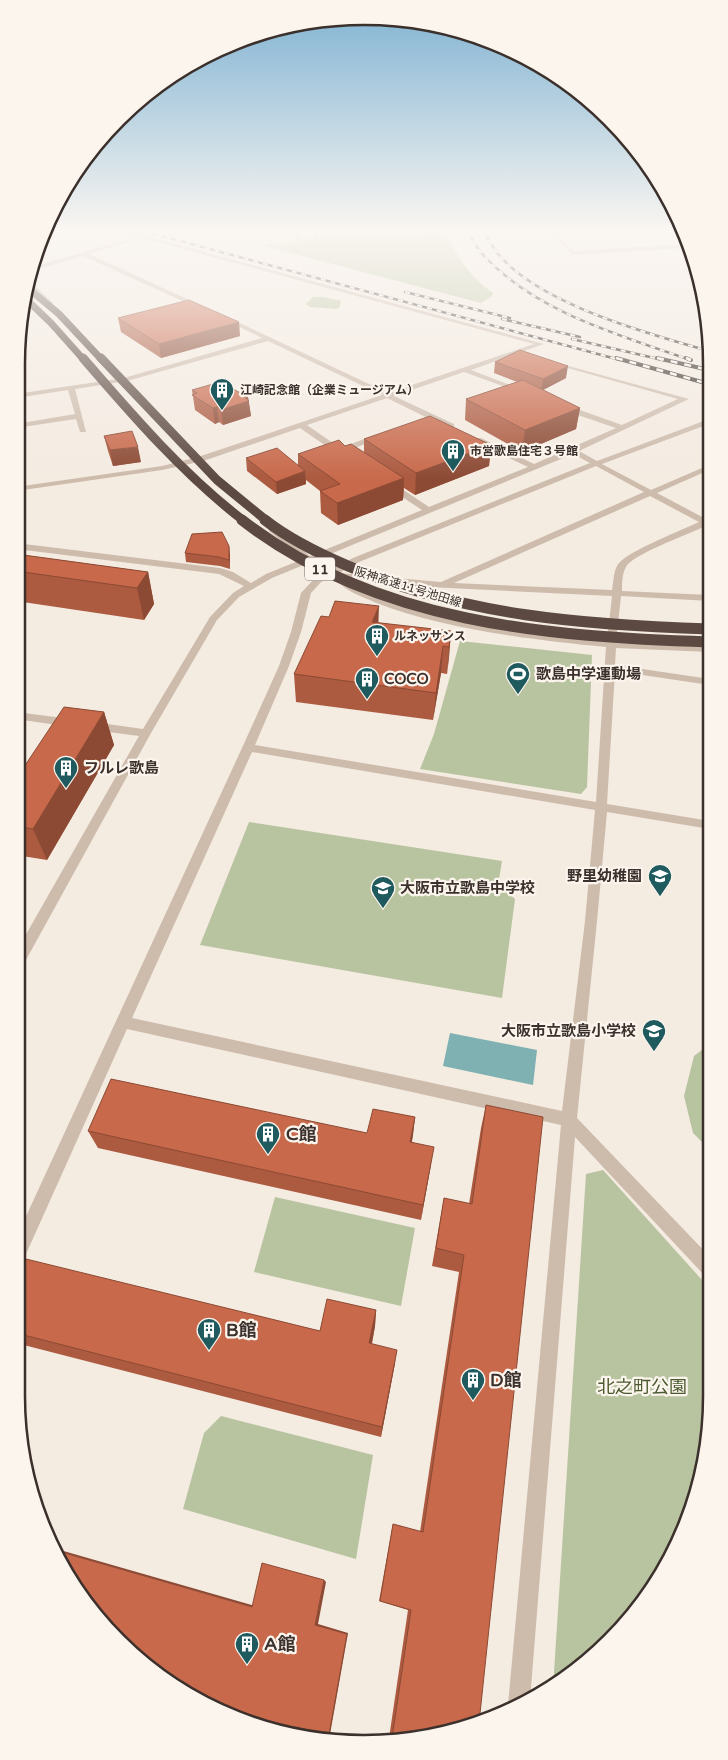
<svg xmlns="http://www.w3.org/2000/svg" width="728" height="1760" font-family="'Varela Round','Noto Sans JP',sans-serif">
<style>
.green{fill:#b8c4a0}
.water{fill:#7fb0b2}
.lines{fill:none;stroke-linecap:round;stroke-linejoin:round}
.minor{fill:#cdbbac;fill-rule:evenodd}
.rail-far1-casing{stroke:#3b302b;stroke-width:2.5}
.rail-casing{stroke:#3b302b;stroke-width:4}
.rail-far1{stroke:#fbf5ee;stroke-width:2;stroke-dasharray:5;stroke-linecap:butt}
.rail{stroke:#fbf5ee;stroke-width:2.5;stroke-dasharray:7;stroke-linecap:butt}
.highway-bridge-far2{stroke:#5c4a42;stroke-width:7}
.highway-bridge-far1{stroke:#5c4a42;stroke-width:9}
.highway-bridge{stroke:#5c4a42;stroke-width:11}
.wall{fill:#ac5a40}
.shaded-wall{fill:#8c4a34}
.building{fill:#c8694b;stroke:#8c4a34}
.labels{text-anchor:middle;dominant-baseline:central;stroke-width:4.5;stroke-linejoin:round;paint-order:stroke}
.far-poi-label{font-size:12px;font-weight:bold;fill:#3b302b;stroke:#fbf5ee;text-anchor:start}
.far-street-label{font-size:12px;fill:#3b302b;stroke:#fbf5ee}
.shield{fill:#fbf5ee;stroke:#756b66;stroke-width:1}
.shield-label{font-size:14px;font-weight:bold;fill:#3b302b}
.poi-label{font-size:15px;font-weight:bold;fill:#3b302b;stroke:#fbf5ee;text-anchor:start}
.near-poi-label{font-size:18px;font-weight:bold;fill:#3b302b;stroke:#fbf5ee;text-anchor:start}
.near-park-label{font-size:18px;fill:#4a5a2e;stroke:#fbf5ee}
.rim{fill:none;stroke:#3b302b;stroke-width:2.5}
</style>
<rect width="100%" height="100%" fill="#f4ebe1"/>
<g class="green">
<path d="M447,234C456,257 473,280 493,293L491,297L481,303L264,246V245Z"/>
<path d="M313,297H324L341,301L339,308L337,309L310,307L306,304Z"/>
<path d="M460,641L592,655L587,787L581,794L420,769L434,734Z"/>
<path d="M249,822L502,861L498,885L515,899L502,998L200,945Z"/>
<path d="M711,1043V1151L693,1133L684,1096L694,1056Z"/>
<path d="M603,1170L711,1290L712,1396L693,1508L640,1607L553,1688L586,1174Z"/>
<path d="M275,1197L415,1228L401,1306L254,1272Z"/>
<path d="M221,1416L373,1455L356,1559L183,1509L204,1433Z"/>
</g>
<path class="water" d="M450,1033L537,1050L533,1085L443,1066Z"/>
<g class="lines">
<g class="minor">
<path d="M123,232H132L544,344L471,370L523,390V392H519L464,372L394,396L454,424V428H448L387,398L307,425L340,448L375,435L382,437L345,452V455H339L300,428L203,461L162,470L16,491V487L162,466L198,457L382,395L268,341L127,381L75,389L86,432H80L76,419L16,428V424L75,414L68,390L16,398V394L124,378L262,338L221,318V316H225L388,393L534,344L142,238L89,254L202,306V308H198L83,256L32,271V267L136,237Z"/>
<path d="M294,232H299L301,239H314L312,232H317L319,239L421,234L420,232L453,234L299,243L296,241Z"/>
<path d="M551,232H556L573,251L686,244L687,248L572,255Z"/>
<path d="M30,281L53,303V305H49L29,285Z"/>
<path d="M550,361L689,399L579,451L597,461L709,419V424L602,464L651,490L709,465V470L657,493L706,519H709V526H706C688,534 640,552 628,564C622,571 622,582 622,591L710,595V601L621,596L616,642L710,646V652L616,648L615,665L710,679V685L615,671L607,804L710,821V829L607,812L597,921L577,1118L711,1258V1278L705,1276L575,1137L530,1700L510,1710L508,1705L561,1125L127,1029L22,1263L16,1265V1238L242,748L279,666L291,632L301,593L315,578L353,558L590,463L573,454L272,578L239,597L217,620L151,733L21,969L16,971V952L139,736L93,730L88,726L93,722L143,729L210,617L233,593L244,586L219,574L16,549V543L220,568L233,572L251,583L266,574L303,559L269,531V527H275L310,556L422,510L387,487V483H393L429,507L528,467L475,442V438H481L534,464L616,428L560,409V405H566L622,425L678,399L550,363ZM596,466L644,492L441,582L339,573L359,562ZM650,496L699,522C680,531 636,548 621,561C613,568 614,580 612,590L454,583ZM332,576L429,587L612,596L607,641C527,634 418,622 348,582H342L340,584C349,592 363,597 374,602C442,629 533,640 606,647L596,802L255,745L289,666L301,632L311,593L321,582ZM252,752L595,810L585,921L562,1111L132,1018Z"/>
<path d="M16,712L71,719L76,723L71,727L16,719Z"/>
</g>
<g class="rail-far1-casing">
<g id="rail-far1">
<path d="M147,232L620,360"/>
<path d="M468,232C473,240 478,250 485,257C538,313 620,335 690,360"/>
<path d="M483,232C488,239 493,247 498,254C540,304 648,334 709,351"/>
<path d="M405,292L510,318"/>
<path d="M502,319L580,337"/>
<path d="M572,339L663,360"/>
</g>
</g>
<g class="rail-casing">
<g id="rail">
<path d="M616,358L709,384"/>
<path d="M657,358L709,370"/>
<path d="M686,358L691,360"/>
</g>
</g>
<use href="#rail-far1" class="rail-far1"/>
<use href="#rail" class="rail"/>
<g class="highway-bridge-far2">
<path d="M29,289L59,314L102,360"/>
<path d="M27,300L51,323L84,360"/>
</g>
<g class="highway-bridge-far1">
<path d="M83,358C133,416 184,475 244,521"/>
<path d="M101,358L217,480L267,521"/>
</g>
<g class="highway-bridge">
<path d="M242,520C374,623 549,637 710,642"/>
<path d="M265,520C289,539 320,554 348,566C463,616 586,625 710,629"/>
</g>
</g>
<g class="wall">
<path d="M118,318L240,336L161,358L121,332Z"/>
<path d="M495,362L566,378L543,390L580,408L576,429L522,452L465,420L466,399L517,382L494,373Z"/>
<path d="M192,390L248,397L251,416L223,425L219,422L215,424L195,410Z"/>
<path d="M104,436L141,462L113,466L108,451Z"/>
<path d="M364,439L491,445L489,466L415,495L404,488L403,500L338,525L321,513L320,491L306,480V484L277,494L247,471L246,458L298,466V454L345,446L364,452Z"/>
<path d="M229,546L230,569L220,566L186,562L185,553Z"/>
<path d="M16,554L148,572L154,604L144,620L16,601Z"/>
<path d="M378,623L451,631L447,674L441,673L433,720L296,702L294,674Z"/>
<path d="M104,712L114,745L47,860L16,855V779Z"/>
<path d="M486,1105L432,1737L389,1738L408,1610L379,1601L392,1529L393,1524L420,1532L459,1272L432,1266L444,1198L469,1204L481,1128Z"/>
<path d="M415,1117L412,1142L431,1164L421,1220L98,1148L88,1131L367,1133Z"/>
<path d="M16,1282L320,1331L376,1310L375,1326L372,1344L395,1363L381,1437L16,1343Z"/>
</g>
<g class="shaded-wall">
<path d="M239,322L240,336L161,358L159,344Z"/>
<path d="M568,366L566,378L541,391L543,379Z"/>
<path d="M248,397L251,416L223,425L221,410Z"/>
<path d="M217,407L219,422L215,424L213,408Z"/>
<path d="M580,408L576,429L522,452L525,430Z"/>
<path d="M491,445L489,466L415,495L416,473Z"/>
<path d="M138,447L141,462L113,466L110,450Z"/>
<path d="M16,459L21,482H16Z"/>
<path d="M305,471L306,484L277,494L276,482Z"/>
<path d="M404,478L403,500L338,525L337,503Z"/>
<path d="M229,546L230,555V569L229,560Z"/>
<path d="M148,572L154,604L144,620L137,588Z"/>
<path d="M379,606L378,633L372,622Z"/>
<path d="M451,631L449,658L447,674L449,647Z"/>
<path d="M21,636L25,649L16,662V642Z"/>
<path d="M443,646L441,673L433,720L436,693Z"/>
<path d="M104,712L114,745L47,860L33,829Z"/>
<path d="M415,1117L413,1135L408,1159L410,1142Z"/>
<path d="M434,1147L431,1164L421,1220L423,1205Z"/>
<path d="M376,1310L375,1326L369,1357V1343Z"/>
<path d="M397,1350L395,1363L381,1437L382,1427Z"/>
<path d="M53,1548L259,1607H252L54,1550Z"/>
<path d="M324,1580L326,1582L318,1624L348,1633L329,1740L315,1625Z"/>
</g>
<g class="building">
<path d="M189,300L239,322L159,344L118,318Z"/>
<path d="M520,350L568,366L543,379L495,362Z"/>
<path d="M523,380L580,408L525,430L466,399Z"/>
<path d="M220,382L248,397L245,398L249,401L221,410L217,407L213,408L192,395L197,393L192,390Z"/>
<path d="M430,416L491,445L416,473L364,439Z"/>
<path d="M132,431L138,447L110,450L104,436Z"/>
<path d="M339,440L345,446L351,444L404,478L337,503L320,491L340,484L298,454Z"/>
<path d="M277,448L305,471L276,482L246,458Z"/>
<path d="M222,532L229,546V560L219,557L185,553L192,534Z"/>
<path d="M16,554L148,572L137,588L16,571Z"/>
<path d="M335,601L379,606L372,622L451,631L449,647L443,646L436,693L294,674L321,616L329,617Z"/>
<path d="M16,635L21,636L16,642Z"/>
<path d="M64,707L104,712L33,829L16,826V779Z"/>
<path d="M111,1079L367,1133L373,1109L415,1117L410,1142L434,1147L423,1205L88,1131Z"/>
<path d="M486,1105L543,1117L479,1723L432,1737L392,1738L411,1610L380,1601L393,1524L423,1532L464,1255L436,1248L444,1198L472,1204Z"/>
<path d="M26,1259L320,1331L327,1299L376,1310L369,1343L397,1350L382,1427L16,1333V1282Z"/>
<path d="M54,1550L252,1607L262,1563L324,1580L315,1625L347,1634L328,1740L318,1741L252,1725L190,1697L102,1625L63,1570Z"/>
</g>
<linearGradient id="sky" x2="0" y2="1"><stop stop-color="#7eb2d2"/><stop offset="0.48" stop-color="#faf6f2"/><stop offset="1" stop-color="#faf6f2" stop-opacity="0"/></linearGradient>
<rect width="728" height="479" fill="url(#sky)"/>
<defs>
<g id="building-pin" transform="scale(1.25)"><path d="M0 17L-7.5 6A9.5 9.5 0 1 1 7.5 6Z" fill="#1f5a5e" stroke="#fbf5ee"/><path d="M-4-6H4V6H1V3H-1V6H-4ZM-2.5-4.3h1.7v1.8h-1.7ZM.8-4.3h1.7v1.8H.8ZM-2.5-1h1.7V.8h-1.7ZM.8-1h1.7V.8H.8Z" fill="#fff"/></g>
<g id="stadium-pin" transform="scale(1.25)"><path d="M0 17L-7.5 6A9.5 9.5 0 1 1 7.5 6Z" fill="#1f5a5e" stroke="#fbf5ee"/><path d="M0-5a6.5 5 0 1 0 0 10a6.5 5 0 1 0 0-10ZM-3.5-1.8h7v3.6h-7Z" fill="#fff"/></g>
<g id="school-pin" transform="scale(1.25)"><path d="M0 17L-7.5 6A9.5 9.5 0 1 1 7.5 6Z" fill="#1f5a5e" stroke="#fbf5ee"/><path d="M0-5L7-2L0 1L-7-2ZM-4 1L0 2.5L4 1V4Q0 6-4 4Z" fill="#fff"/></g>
</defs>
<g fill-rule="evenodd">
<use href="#building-pin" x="222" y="390"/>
<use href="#building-pin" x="453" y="451"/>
<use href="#building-pin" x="377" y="636"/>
<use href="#stadium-pin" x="518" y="674"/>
<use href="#building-pin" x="367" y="679"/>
<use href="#building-pin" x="66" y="768"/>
<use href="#school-pin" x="660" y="876"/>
<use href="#school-pin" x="383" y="888"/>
<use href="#school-pin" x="654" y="1031"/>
<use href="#building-pin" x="268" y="1134"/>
<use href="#building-pin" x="209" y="1330"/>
<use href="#building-pin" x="473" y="1380"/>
<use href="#building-pin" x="247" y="1644"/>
</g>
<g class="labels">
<g class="far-poi-label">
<text x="240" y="390">江崎記念館（企業ミュージアム）</text>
<text x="470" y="451">市営歌島住宅３号館</text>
<text x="394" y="636">ルネッサンス</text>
</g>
<g class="far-street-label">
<text transform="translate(408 587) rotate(17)">阪神高速11号池田線</text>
</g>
<rect class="shield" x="305" y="557.5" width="30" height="23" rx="4"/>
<g class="shield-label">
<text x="320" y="569">11</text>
</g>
<g class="poi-label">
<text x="536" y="674">歌島中学運動場</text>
<text x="384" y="679">COCO</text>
<text x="84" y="768">フルレ歌島</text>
<text x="642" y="876" text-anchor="end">野里幼稚園</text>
<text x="400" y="888">大阪市立歌島中学校</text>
<text x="636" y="1031" text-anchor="end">大阪市立歌島小学校</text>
</g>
<g class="near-poi-label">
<text x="286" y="1134">C館</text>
<text x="226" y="1330">B館</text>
<text x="490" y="1380">D館</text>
<text x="264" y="1644">A館</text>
</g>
<g class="near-park-label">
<text x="642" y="1387">北之町公園</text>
</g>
</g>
<path d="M0 0H728V1760H0ZM364 25H364A339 339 0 0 1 703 364V1396A339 339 0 0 1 364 1735H364A339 339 0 0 1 25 1396V364A339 339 0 0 1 364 25Z" fill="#fbf5ee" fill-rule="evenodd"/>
<path class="rim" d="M364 25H364A339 339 0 0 1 703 364V1396A339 339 0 0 1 364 1735H364A339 339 0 0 1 25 1396V364A339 339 0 0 1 364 25Z"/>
</svg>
